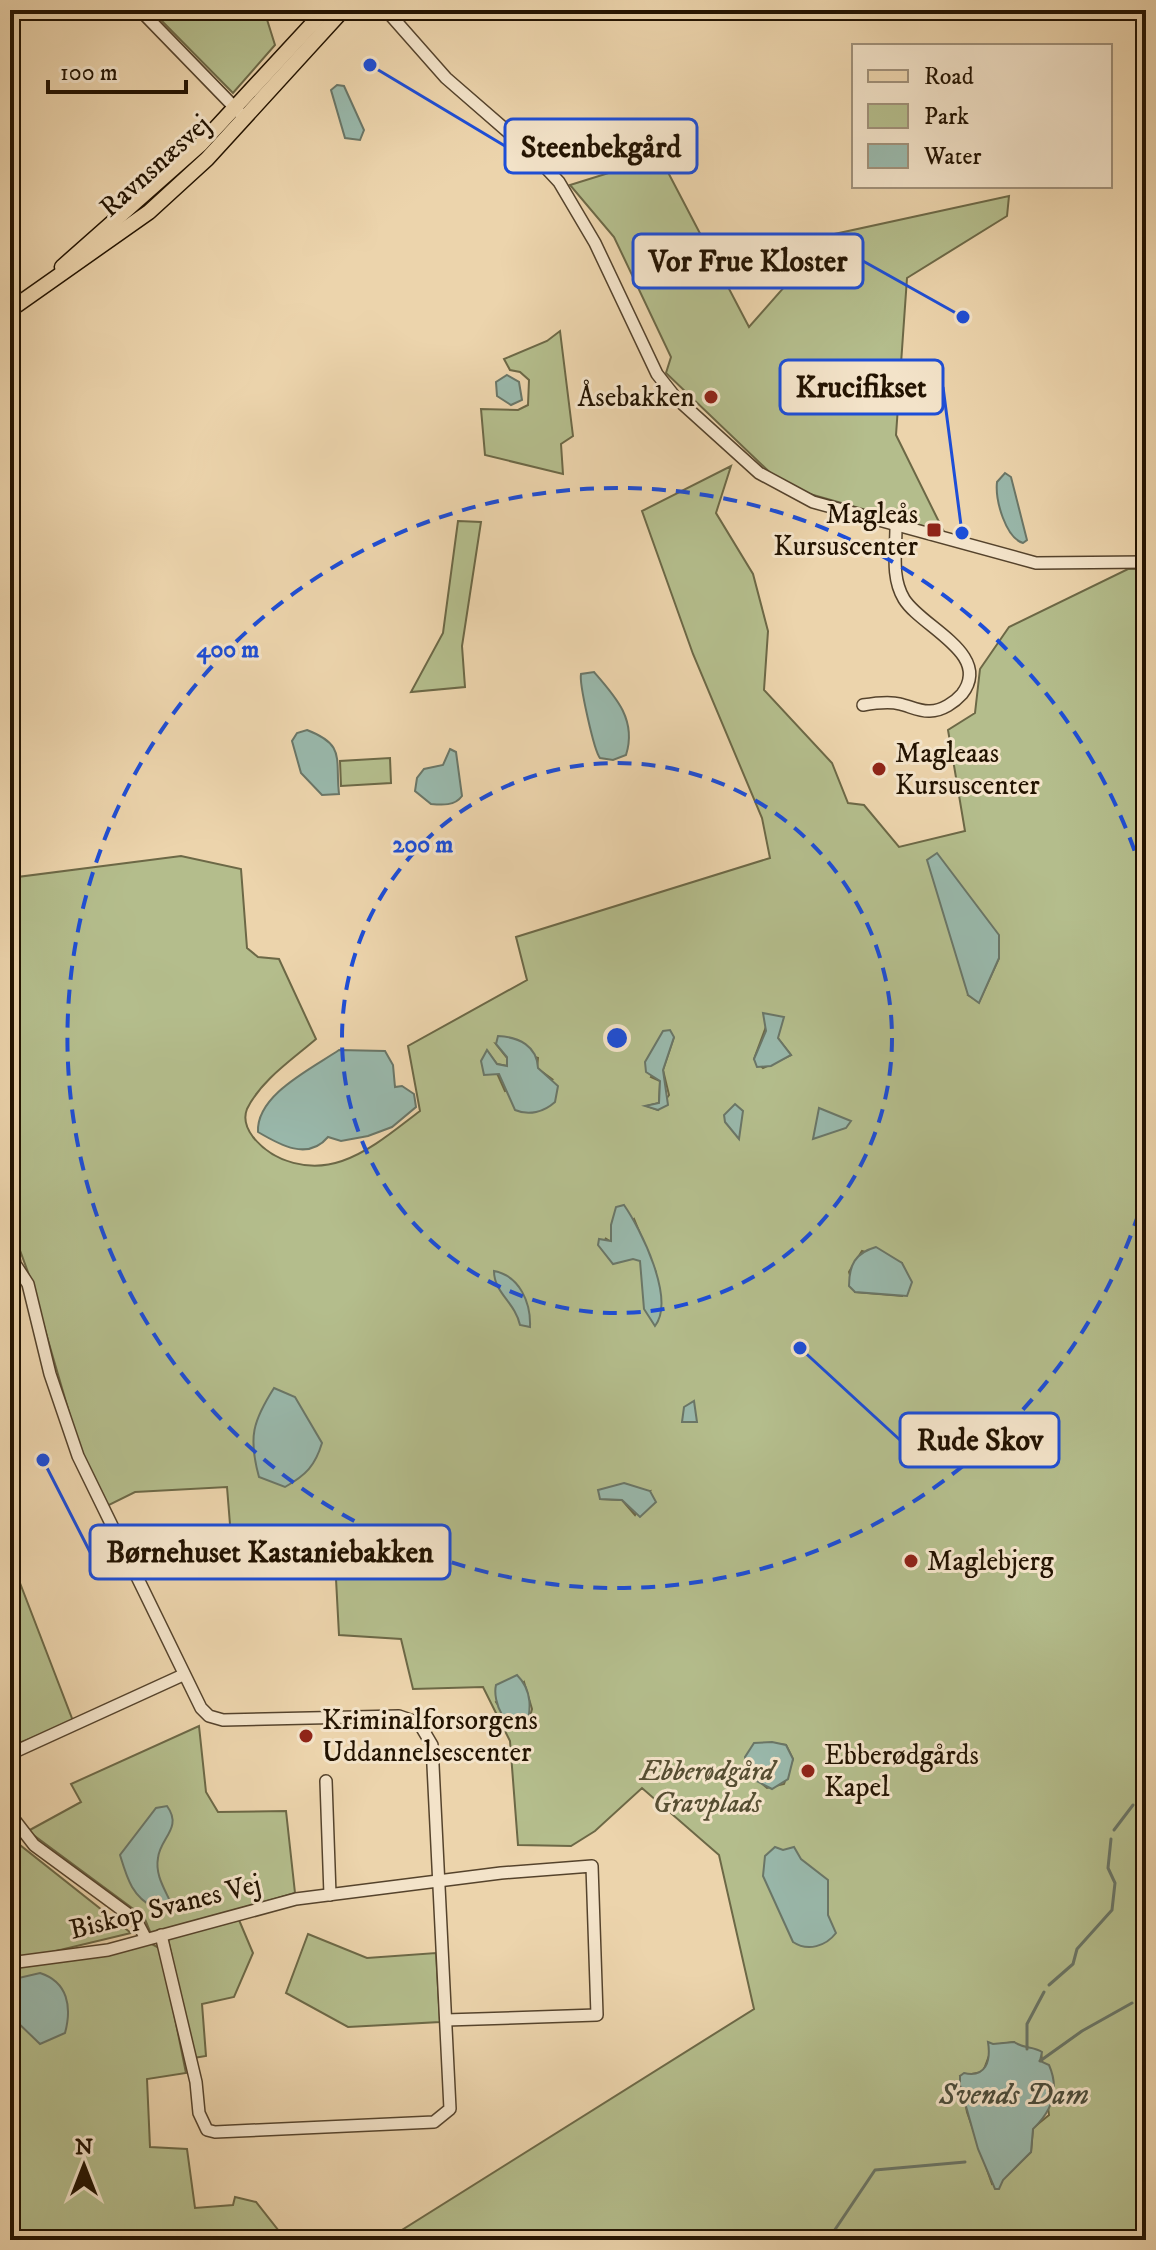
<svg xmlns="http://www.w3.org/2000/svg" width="1156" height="2250" font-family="'IM FELL DW Pica',serif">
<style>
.green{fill:#b4bd8c;stroke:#6c6846;stroke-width:2;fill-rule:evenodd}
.water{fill:#99b8ab;stroke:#6a7667;stroke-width:2}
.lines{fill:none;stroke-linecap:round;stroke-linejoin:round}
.stream{stroke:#6a7667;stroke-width:3}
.minor-casing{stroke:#55432c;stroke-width:14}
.major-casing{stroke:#231301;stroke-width:17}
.minor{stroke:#f3e3c9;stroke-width:11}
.major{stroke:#ecd4ac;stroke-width:14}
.ring{fill:none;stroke:#1d4ed8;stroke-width:4;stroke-dasharray:14 10}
.poi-dot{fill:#8f2418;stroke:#f3e3c9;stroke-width:3}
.labels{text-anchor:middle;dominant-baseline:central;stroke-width:6;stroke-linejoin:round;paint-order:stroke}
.street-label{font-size:28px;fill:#231301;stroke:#f3e3c9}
.poi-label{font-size:28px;fill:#231301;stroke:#f3e3c9;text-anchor:start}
.park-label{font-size:28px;font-style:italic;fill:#564e32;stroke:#f3e3c9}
.water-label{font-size:30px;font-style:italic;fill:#4c4d3c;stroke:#f3e3c9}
.centre{fill:#1d4ed8;stroke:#f3e3c9;stroke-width:4}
.ring-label{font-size:24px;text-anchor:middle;font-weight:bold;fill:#1d4ed8;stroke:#f3e3c9;stroke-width:6;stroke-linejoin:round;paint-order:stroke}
.leader{fill:none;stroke:#1d4ed8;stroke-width:3}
.callout-dot{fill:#1d4ed8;stroke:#f3e3c9;stroke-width:3}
.callout{fill:#f3e3c9;stroke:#1d4ed8;stroke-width:3}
.callout-label{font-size:30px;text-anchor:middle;font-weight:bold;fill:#231301}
</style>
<rect width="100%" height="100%" fill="#ecd4ac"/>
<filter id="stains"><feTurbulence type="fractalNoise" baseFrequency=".0025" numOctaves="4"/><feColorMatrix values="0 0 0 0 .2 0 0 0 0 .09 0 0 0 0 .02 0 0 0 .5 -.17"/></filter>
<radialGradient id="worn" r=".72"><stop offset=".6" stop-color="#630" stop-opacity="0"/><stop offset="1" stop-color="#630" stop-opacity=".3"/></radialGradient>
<g class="green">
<path d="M151,10H264L275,45L233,93Z"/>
<path d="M660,157L749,327L830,235L1009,196L1007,216L907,278L896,435L944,532L785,487L666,373L671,357L614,237L570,185Z"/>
<path d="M560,331L573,436L561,444L563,474L485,455L481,409L518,410L528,405L529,380L520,372L510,370L504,359L547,341Z"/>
<path d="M731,466L716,513L753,574L768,631L764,690L832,763L848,803L864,805L899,847L965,831L948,730L975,713L980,669L1009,627L1128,569H1146V2240H386L754,2009L719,1855L642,1788L595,1831L571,1846L518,1845L510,1741L483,1687L413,1689L401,1639L339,1635L336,1579L234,1574L227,1487L135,1492L105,1507L78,1443L29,1275L10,1223V878L181,856L241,869L247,948L258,957L279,959L316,1039C293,1059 261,1080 247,1109C243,1119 247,1129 253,1137C274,1163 310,1172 342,1161C371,1151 396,1129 420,1111L408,1046L527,980L516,937L770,858L762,818L693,654L642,511ZM999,958L979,1002L968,995ZM767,1024L791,1055L763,1068L754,1059ZM674,1037L663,1070L669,1095L658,1110L647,1106L659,1103L660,1081L651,1077ZM496,1044L538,1058L537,1068L552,1079L505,1091L487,1051L497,1064L507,1066V1058ZM634,1219L655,1270L605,1238L611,1242ZM862,1251L902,1263V1296L855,1292L849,1272ZM650,1491L635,1515L622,1500L600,1499ZM524,1682L532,1709L526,1731L513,1727L496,1702ZM768,1743L786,1745L793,1759L784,1784L767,1788L759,1781ZM1014,2042L1023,2049L1041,2052L1049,2115L1033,2128L1031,2152L1002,2180L992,2184L967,2112L960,2076L983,2072L993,2045Z"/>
<path d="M458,521L481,522L462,646L465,687L411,692L443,633Z"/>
<path d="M390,758L391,783L341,786L340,761Z"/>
<path d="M10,1557L73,1721L10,1747Z"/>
<path d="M199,1726L206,1792L218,1812L286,1811L295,1893L151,1934L144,1917L28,1831L81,1802L71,1784Z"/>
<path d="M10,1827L20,1845L131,1933L10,1962Z"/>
<path d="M239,1920L253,1953L234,1997L202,2004L206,2056L193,2058L168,1939Z"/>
<path d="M308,1934L367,1958L436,1953L440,2022L348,2027L286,1993Z"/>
<path d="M150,1943L161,1949L186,2073L147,2079L150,2147L187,2149L195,2208L233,2205L235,2197L256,2202L286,2240H10V1968Z"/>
</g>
<g class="water">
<path d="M337,85L344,86L364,130L360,140L345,138L331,90Z"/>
<path d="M507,375L519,382L522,400L511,405L497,396L496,382Z"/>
<path d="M1005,473L1011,477L1027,540L1023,543C1006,538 995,501 997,482Z"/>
<path d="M594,672C616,697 637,720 626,755L613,760L600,758C594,751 579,683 581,674Z"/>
<path d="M307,730C346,745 335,758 339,794L322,795L301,773L292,741L297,733Z"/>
<path d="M450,749L456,752L462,796C455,806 442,805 431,804L415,791L417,778L424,769L443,765Z"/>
<path d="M937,853L999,935V958L979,1003L968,995L927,860Z"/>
<path d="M763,1013L784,1017L778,1038L791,1055L771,1066L757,1067L754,1059L766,1031Z"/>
<path d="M670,1030L674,1037L663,1070L668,1105L658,1110L645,1106L659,1103L660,1081L646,1072L645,1062L663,1031Z"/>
<path d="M498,1036C519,1037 537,1046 538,1068L558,1086L555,1102C544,1112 529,1116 515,1110L499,1074L484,1075L481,1061L487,1050L497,1064L507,1066V1057L496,1044Z"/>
<path d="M339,1050L385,1051L393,1065L395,1087L402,1086L414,1094L416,1107L392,1127L368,1136L341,1141L328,1137C308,1161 280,1145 258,1132C256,1095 311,1069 339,1050Z"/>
<path d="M735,1104L743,1111L739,1139L725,1122L724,1115Z"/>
<path d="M819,1108L851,1121L846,1128L813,1139Z"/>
<path d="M624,1205C640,1228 676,1299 655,1326L644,1309L640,1261L633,1259L613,1264L598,1245L599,1239L611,1241V1225L616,1207Z"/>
<path d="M876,1247L902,1263L912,1282L907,1296L855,1292L849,1286C849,1265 855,1253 876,1247Z"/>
<path d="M494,1271C520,1276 531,1303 530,1327L520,1325C515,1302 494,1293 494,1271Z"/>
<path d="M274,1388L295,1397L322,1443C315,1466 306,1475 285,1487L259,1477C248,1437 253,1421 274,1388Z"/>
<path d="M694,1401L697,1422H682L684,1407Z"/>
<path d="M624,1483L650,1491L656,1502L640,1517L622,1500L600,1499L598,1490Z"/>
<path d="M517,1675C533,1691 531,1710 526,1731C506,1732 492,1702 496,1685Z"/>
<path d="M772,1742L786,1745L793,1759L788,1779L772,1789L749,1777L745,1757L754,1743Z"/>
<path d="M167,1806C183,1828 160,1838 158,1858C155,1874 164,1888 170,1901L155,1908C132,1897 127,1878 120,1855L156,1808Z"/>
<path d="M775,1847L783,1850L794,1847L801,1859L828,1880V1915L836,1933C826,1946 808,1952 793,1942L763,1876L765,1856Z"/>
<path d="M40,1973C68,1982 72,2007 65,2033L40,2044L13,2018L10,1980Z"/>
<path d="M988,2042L993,2044L1014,2042C1024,2049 1033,2046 1042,2052L1040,2061L1049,2065C1060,2090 1052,2111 1033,2129L1031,2152L1003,2180L999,2189H995L978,2149L960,2085V2076L964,2073C986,2078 991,2061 988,2042Z"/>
</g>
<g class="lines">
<g class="stream">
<path d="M1114,1830L1133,1805"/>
<path d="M1049,1985L1073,1964L1077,1949L1112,1910L1115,1883L1108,1868L1111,1839"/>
<path d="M1143,1998L1146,1997"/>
<path d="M1027,2049V2024L1044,1992"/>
<path d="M1040,2061L1082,2031L1132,2003"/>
<path d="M828,2240L875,2170L965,2162"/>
</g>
<g class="minor-casing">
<g id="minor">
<path d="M140,10L240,113"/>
<path d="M386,10L446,78L530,151L559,182L595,243L657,374L676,398L759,473L813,502L1036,563L1146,562"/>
<path d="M863,705C875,703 889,701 900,704C909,706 921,712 930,711C942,711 955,702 962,694C993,654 921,627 904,599C891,578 896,551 896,527"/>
<path d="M10,1237L15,1264L28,1284L50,1374L78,1456L201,1708L209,1716L223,1720L399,1716L419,1723L432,1745L450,2109L434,2122L215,2132L207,2130L199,2113L196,2082L161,1935"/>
<path d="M10,1754L183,1675"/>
<path d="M326,1781L330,1895"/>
<path d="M10,1814L34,1845L136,1920L146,1939"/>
<path d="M10,1963L108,1950L296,1899L501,1873L592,1866L597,2015L446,2020"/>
</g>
</g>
<g class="major-casing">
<g id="major">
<path d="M62,267L201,144L325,10"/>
<path d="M17,305L149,212L207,159L343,10"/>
</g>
</g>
<use href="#minor" class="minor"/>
<use href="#major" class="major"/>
</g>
<g class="ring">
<circle cx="617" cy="1038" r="275"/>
<path d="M1146 1190A550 550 0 1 1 1146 886"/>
</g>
<g class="poi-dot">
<circle cx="711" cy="397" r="8"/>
<rect x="926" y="522" width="16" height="16" rx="4"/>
<circle cx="879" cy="769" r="8"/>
<circle cx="911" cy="1561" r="8"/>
<circle cx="306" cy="1736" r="8"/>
<circle cx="808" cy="1771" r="8"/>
</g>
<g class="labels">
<g class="street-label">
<text transform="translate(155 166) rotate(-42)">Ravnsnæsvej</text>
<text transform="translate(165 1907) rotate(-14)">Biskop Svanes Vej</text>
</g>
<g class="poi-label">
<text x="695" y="397" text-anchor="end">Åsebakken</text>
<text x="918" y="514" text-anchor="end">Magleås<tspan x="918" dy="32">Kursuscenter</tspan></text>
<text x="895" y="753">Magleaas<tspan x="895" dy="32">Kursuscenter</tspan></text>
<text x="927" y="1561">Maglebjerg</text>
<text x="322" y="1720">Kriminalforsorgens<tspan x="322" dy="32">Uddannelsescenter</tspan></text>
<text x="824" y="1755">Ebberødgårds<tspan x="824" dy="32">Kapel</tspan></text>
</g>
<g class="park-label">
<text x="707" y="1771">Ebberødgård<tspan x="707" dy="32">Gravplads</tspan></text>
</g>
<g class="water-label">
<text x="1014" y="2095">Svends Dam</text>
</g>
</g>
<circle cx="617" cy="1038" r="12" class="centre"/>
<g class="ring-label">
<text x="228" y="657">400 m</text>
<text x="423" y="852">200 m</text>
</g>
<path class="leader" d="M370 65L505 146M963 317L863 261M962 533L943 387M800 1348L900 1440M43 1460L90 1552"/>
<g class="callout-dot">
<circle cx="370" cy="65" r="8"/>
<circle cx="963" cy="317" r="8"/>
<circle cx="962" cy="533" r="8"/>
<circle cx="800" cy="1348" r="8"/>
<circle cx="43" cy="1460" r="8"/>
</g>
<g class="callout">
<rect x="505" y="119" width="192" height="54" rx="8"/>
<rect x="633" y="234" width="230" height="54" rx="8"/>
<rect x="780" y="360" width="163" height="54" rx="8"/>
<rect x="900" y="1413" width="159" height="54" rx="8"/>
<rect x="90" y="1525" width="360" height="54" rx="8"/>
</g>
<g class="callout-label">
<text x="601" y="157">Steenbekgård</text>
<text x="748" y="271">Vor Frue Kloster</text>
<text x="861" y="397">Krucifikset</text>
<text x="980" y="1450">Rude Skov</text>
<text x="270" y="1562">Børnehuset Kastaniebakken</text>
</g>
<rect width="1156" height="2250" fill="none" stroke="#ecd4ac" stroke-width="40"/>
<rect x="12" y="12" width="1132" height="2226" fill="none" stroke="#231301" stroke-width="4"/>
<rect x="20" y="20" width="1116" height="2210" fill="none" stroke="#231301" stroke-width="2"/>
<rect x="852" y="44" width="260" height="144" fill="#f3e3c9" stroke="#a09079" stroke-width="2"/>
<rect x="868" y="70" width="40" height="12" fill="#ecd4ac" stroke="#a09079" stroke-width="2"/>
<text x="924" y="84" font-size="24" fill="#231301">Road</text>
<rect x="868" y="104" width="40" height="24" fill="#b4bd8c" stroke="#a09079" stroke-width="2"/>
<text x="924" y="124" font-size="24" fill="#231301">Park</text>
<rect x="868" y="144" width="40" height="24" fill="#99b8ab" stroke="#a09079" stroke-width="2"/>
<text x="924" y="164" font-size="24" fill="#231301">Water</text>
<g transform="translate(84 2166)" stroke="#f3e3c9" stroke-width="6" paint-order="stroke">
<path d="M0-6L14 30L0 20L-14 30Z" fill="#231301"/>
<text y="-12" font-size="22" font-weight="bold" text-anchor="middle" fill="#231301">N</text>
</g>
<path d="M48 80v12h138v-12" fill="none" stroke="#231301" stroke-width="4"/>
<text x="60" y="80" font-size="24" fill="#231301" stroke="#f3e3c9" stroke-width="6" paint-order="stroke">100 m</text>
<rect width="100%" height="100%" filter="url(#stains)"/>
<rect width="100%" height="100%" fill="url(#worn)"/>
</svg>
